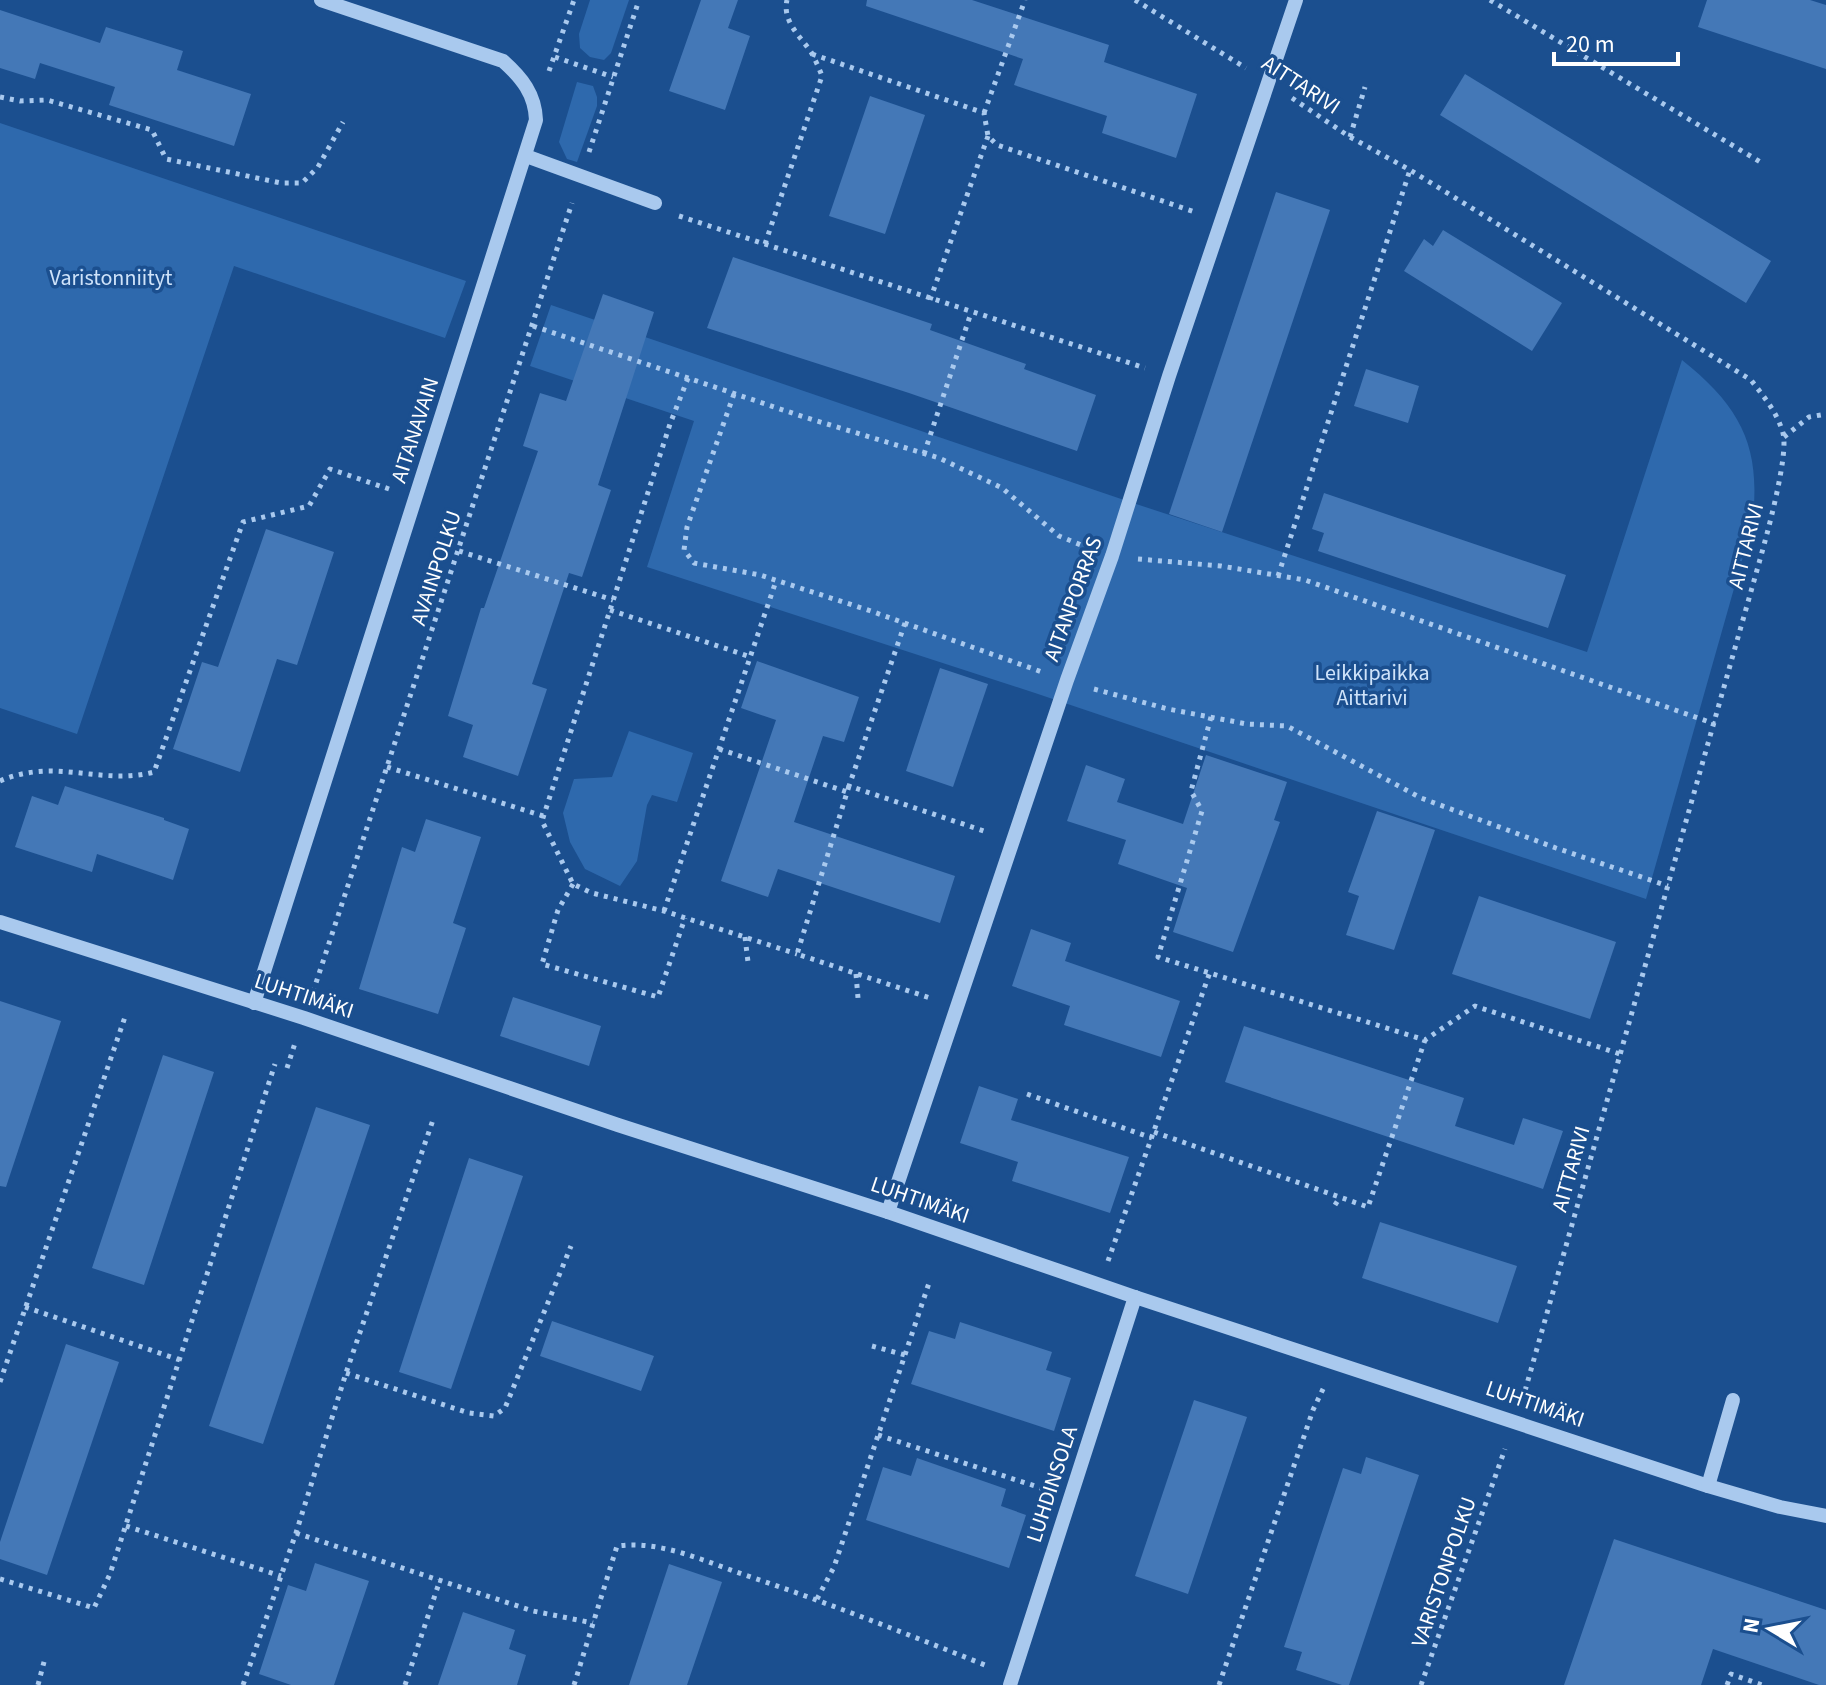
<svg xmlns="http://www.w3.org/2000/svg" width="1826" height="1685" font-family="'Source Sans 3',sans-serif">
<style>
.green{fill:#2e69ad}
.building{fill:#4478b7}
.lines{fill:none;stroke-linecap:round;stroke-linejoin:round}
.path{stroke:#a9c9ee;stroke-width:5;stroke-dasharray:4 6;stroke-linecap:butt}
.minor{stroke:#a9c9ee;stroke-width:14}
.labels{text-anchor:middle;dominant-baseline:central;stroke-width:7;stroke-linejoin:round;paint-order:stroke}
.street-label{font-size:22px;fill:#fff;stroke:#1b4f8f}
.park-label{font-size:22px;fill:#cfe3fa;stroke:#1b4f8f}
</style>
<rect width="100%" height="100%" fill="#1b4f8f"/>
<g class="green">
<path d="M590,0H629L611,53L604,60L590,57L580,48L579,34Z"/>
<path d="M577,82L593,86L597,97V106L577,162L567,159L559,142Z"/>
<path d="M0,123L466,281L445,338L234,266L77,734L0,708Z"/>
<path d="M551,305L1130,502L1587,652L1682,360C1742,408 1762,448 1752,525L1646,899L1035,693L647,567L694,421L530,366Z"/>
<path d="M629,731L693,753L677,802L652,795L647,805L637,861L620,886L585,869L570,842L563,813L574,779L612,777Z"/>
</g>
<g class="building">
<path d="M701,0H738L728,28L750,36L725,110L669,91Z"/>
<path d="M867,0H972L1109,45L1104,62L1197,94L1176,158L1102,133L1107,116L1014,85L1023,59L866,6Z"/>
<path d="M1707,0H1810L1826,5V69L1698,27Z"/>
<path d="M0,10L100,43L106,27L183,51L177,70L251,94L234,146L109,105L115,87L40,63L35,79L0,68Z"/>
<path d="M1465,74L1771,261L1746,303L1440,115Z"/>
<path d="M870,96L925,115L885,234L829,216Z"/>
<path d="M1276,192L1330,210L1222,532L1169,514Z"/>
<path d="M1443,230L1562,303L1532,351L1404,271L1424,239L1433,246Z"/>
<path d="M733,257L932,324L930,330L1026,364L1024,369L1096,395L1077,451L909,393L707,328Z"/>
<path d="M603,294L654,312L598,485L611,490L582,577L569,573L532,684L547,689L518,776L463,757L473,725L448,716L481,608H484L538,451L523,446L540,393L566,401Z"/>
<path d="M1366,369L1419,386L1408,423L1354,406Z"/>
<path d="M1324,493L1566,575L1548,628L1318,551L1324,533L1312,529Z"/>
<path d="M266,529L334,552L297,665L277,659L240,772L173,749L202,662L218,667Z"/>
<path d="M757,661L859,697L844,742L823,736L794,822L955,876L940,923L778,869L768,897L721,881L776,720L741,708Z"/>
<path d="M940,668L988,684L953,787L906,771Z"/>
<path d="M1206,755L1287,782L1274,820L1280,822L1233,952L1173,932L1187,888L1118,864L1126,840L1067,821L1086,765L1125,779L1117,802L1183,824Z"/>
<path d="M65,786L164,818V820L189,829L173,880L97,854L92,872L15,847L32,796L58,805Z"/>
<path d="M1377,811L1435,830L1394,950L1346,935L1359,896L1348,892Z"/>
<path d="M426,819L481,837L453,923L466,928L438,1014L359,989L402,847L415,852Z"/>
<path d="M1479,896L1616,942L1590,1019L1452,974Z"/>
<path d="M1031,929L1071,943L1065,961L1180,1001L1161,1057L1064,1025L1070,1006L1012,986Z"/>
<path d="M513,997L601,1026L589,1066L500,1036Z"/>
<path d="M0,1001L61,1021L6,1187L0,1186Z"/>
<path d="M1244,1026L1464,1098L1455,1126L1514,1145L1523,1118L1563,1131L1543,1189L1225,1082Z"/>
<path d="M163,1055L214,1072L144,1285L92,1268Z"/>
<path d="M979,1086L1018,1099L1011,1120L1129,1157L1110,1213L1012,1181L1018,1162L960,1143Z"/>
<path d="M316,1107L370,1125L263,1444L209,1426Z"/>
<path d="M469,1158L523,1176L451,1389L399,1372Z"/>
<path d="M1380,1222L1517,1266L1498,1323L1362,1278Z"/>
<path d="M552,1321L654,1356L641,1391L540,1356Z"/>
<path d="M960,1322L1052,1352L1046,1370L1071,1378L1054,1431L911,1384L929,1331L955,1339Z"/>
<path d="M66,1344L119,1362L47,1575L0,1559V1542Z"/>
<path d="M1194,1400L1247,1417L1188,1594L1135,1576Z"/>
<path d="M1366,1457L1419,1475L1349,1685H1342L1296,1670L1302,1652L1284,1647L1343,1468L1361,1474Z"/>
<path d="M917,1458L1006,1489L1001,1506L1026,1515L1009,1568L866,1520L883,1467L911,1476Z"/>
<path d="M1614,1539L1826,1610V1685H1819L1713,1649L1701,1685H1564Z"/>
<path d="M315,1563L369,1581L334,1685H291L259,1674L288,1585L306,1591Z"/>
<path d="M669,1564L722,1582L687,1685H629Z"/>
<path d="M463,1612L515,1630L509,1649L526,1655L517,1685H438Z"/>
</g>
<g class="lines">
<g class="path">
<path d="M1135,0L1246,68"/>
<path d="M1490,0L1762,163"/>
<path d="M812,54L984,113L988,136L997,145L1195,212"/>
<path d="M555,57L613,77"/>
<path d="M549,71L574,0"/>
<path d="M0,97L20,101L47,100L152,130L166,159L281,183H302L318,167L343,122"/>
<path d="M1292,98L1350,137L1410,170L1751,380C1764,397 1777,412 1783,433C1789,456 1766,538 1759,563L1523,1398"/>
<path d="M984,113L1025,0"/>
<path d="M1350,137L1365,87"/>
<path d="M589,152L639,0"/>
<path d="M679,216L1145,368"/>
<path d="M765,244L822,76C819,68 815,59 811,52C800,36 782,21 787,0"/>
<path d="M930,300L988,136"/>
<path d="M533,326L804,417L939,458L1002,488L1059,536L1086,547"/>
<path d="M688,378L670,424L542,821L573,884L592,893L664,911L797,954"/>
<path d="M734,394L687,527L684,550L694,563L760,575L868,610L1042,672"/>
<path d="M1784,437L1809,417L1826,414"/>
<path d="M924,454L971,313"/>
<path d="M459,551L613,600"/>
<path d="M1138,559L1221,566L1305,580L1715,724"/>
<path d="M1278,576L1410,170"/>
<path d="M610,610L751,657"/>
<path d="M905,623L849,786L987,832"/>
<path d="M1094,689L1168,709L1247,724L1287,726L1421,798L1556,848L1668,886"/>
<path d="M1211,717L1191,791L1202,811L1158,957L1425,1040L1475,1006L1620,1054"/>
<path d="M719,749L847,792"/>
<path d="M387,767L543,816"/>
<path d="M0,781C55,757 101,786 154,772L243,522L309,506L330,469L389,489"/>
<path d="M849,786L797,954L930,998"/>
<path d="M573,884L558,910L542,964L658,997L685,918"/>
<path d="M664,911L776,581"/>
<path d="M745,937L748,962"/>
<path d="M856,974L858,998"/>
<path d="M313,992L572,203"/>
<path d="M287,1068L295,1043"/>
<path d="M1027,1094L1152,1138"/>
<path d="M1154,1132L1368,1207L1425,1040"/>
<path d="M1335,1205L1340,1197"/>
<path d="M1108,1261L1210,972"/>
<path d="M25,1307L180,1360"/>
<path d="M872,1346L905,1355"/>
<path d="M346,1373L469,1413L494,1416L505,1408L571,1246"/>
<path d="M0,1382L126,1014"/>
<path d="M878,1435L1044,1489"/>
<path d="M126,1526L281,1576"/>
<path d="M296,1533L533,1611L593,1623"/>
<path d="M0,1579L94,1608L110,1574L275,1064"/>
<path d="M817,1599L834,1567L929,1283"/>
<path d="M38,1685L45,1658"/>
<path d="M243,1685L296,1533L346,1373L434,1117"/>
<path d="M405,1685L440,1580"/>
<path d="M574,1685L617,1546C659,1540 702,1560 742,1574C826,1602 907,1634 990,1667"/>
<path d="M1219,1685L1313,1410L1324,1387"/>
<path d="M1421,1685L1505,1449"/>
<path d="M1727,1685L1731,1674L1762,1685"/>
</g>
<g class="minor">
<path d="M526,156L655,203"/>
<path d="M0,922L304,1018L618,1125L888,1212L1135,1297L1708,1486L1780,1507L1826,1516"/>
<path d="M254,1003L536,120C535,94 522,78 503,61L321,0"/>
<path d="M888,1212L1067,680L1112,556L1169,376L1296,0"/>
<path d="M1708,1486L1733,1400"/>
<path d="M1010,1685L1135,1297"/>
</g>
</g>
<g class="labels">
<g class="street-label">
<text transform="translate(1301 85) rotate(33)">AITTARIVI</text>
<text transform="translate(415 430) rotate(-72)">AITANAVAIN</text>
<text transform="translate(1746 546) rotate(-76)">AITTARIVI</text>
<text transform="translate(436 568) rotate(-72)">AVAINPOLKU</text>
<text transform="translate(1073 599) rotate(-70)">AITANPORRAS</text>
<text transform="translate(304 996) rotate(18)">LUHTIMÄKI</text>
<text transform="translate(1571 1169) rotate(-74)">AITTARIVI</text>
<text transform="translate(920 1200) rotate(19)">LUHTIMÄKI</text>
<text transform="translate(1535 1404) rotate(19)">LUHTIMÄKI</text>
<text transform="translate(1052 1484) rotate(-72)">LUHDINSOLA</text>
<text transform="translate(1444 1572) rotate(-71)">VARISTONPOLKU</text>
</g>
<g class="park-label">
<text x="111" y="278">Varistonniityt</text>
<text x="1372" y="673">Leikkipaikka<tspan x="1372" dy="25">Aittarivi</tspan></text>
</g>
</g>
<g transform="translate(1770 1629) rotate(280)" stroke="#1b4f8f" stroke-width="6" paint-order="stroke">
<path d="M0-6L14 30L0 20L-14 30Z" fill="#ffffff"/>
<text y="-12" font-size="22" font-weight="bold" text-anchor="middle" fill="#ffffff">N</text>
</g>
<path d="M1554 52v12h124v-12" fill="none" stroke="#ffffff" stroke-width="4"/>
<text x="1566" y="52" font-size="24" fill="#ffffff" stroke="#1b4f8f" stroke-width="6" paint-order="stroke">20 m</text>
</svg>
